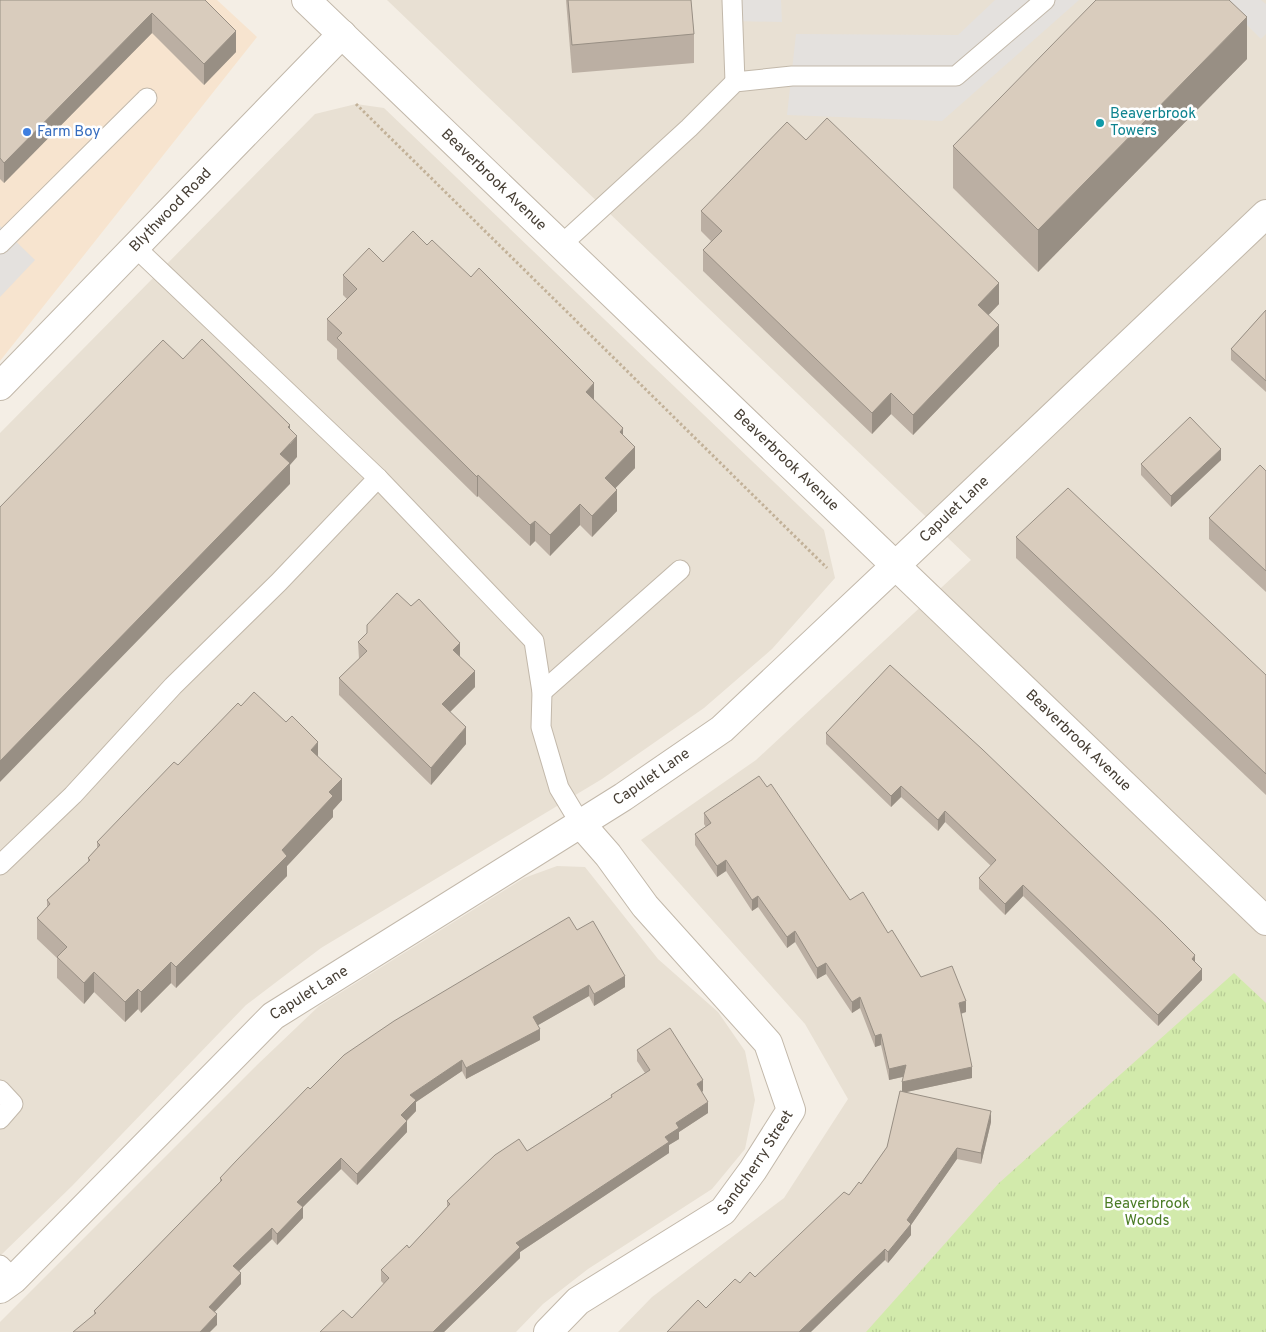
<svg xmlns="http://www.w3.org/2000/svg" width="1266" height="1332" font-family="Overpass,sans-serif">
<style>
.residential{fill:#e8e0d3}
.commercial{fill:#f7e4cf}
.park{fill:url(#park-tufts)}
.parking{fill:#e4e1de}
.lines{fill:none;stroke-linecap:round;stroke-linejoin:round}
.service-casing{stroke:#c2b8aa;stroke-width:21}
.minor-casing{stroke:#c2b8aa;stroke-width:30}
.tertiary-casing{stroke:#c2b8aa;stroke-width:30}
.path{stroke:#c2b198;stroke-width:3;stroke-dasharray:2.5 2.5;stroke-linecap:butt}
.service{stroke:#fff;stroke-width:19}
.minor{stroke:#fff;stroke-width:28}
.tertiary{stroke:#fff;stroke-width:28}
.wall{fill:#bbafa3}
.shaded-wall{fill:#988f84}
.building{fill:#d9ccbd;stroke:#988f84}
.culture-dot{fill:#0f9aa8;stroke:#fff;stroke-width:2}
.shop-dot{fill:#3f7fe0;stroke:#fff;stroke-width:2}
.labels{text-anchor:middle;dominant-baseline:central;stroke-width:5;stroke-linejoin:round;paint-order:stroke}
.culture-label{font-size:15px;fill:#0d838f;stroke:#fff;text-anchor:start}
.shop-label{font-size:15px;fill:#366cbe;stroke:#fff;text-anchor:start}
.street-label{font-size:15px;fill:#463e34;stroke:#fff}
.park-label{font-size:15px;fill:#4a7b24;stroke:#fff}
</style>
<defs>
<pattern id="park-tufts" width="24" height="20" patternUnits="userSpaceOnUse" patternTransform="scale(1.25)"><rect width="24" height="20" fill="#d2eaab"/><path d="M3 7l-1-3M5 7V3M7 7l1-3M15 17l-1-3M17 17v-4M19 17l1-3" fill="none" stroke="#b6ca94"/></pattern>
</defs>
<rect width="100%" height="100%" fill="#f4eee5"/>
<g class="residential">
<path d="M387,0H1266V1332H618L652,1297L784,1198L848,1099L805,1024L641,840L756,760L971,560Z"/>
<path d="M356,104L384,108L824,530L835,578L772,649L704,708L602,779L321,948L246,1005L72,1186L0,1256V433L315,114Z"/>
<path d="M557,866L585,867L658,959L718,1012L745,1051L755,1100L745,1149L712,1189L588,1269L543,1304L516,1332H0V1322L257,1065L319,1006L524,878Z"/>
</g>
<path class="commercial" d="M0,0H217L257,37L0,361Z"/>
<path class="park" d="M1234,973L1266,1003V1332H866L999,1183Z"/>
<g class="parking">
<path d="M732,0H781L782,22L733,21Z"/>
<path d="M995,0H1079L942,121L787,115L796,34L958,35Z"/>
<path d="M1222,0H1261L1266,4V34L1261,39Z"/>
<path d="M0,226L35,260L0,297Z"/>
</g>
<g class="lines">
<g class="service-casing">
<g id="service">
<path d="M732,0L735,82"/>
<path d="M0,244L147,98"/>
<path d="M561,245L689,128L735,82L792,76H956L1045,0"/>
<path d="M135,247L378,478"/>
<path d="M542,692L680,570"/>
<path d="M0,865L73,795L173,686L279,582L378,478L534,641L542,692L541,727L559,788L580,823"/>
<path d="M0,1090L13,1104L0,1119"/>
<path d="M0,1265L14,1279"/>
</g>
</g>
<g class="minor-casing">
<g id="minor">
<path id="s1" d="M0,386L342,34"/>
<path id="s2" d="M0,1289L14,1279L273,1016L623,797L722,729L895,566"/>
<path id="s3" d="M548,1332L578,1301L723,1211L753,1170L791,1110L768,1043L645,906L608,855L580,823"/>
</g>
</g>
<g class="tertiary-casing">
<g id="tertiary">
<path id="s4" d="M306,0L1266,921"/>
<path id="s5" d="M895,566L1266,214"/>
</g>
</g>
<path class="path" d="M356,104L827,568"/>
<use href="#service" class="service"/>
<use href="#minor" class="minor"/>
<use href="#tertiary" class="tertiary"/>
</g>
<g class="wall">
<path d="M0,0H205L236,52L204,85L152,33L4,183L0,179Z"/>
<path d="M566,0H691L694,34V63L572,73Z"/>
<path d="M1247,59L1038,272L953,188V146Z"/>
<path d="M806,140L999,304L988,315L999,346L913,435L891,414L872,434L703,271V250L711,241L701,231V211Z"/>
<path d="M427,245L594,400L623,435L635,468L615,488L617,511L592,537L580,525L550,556L535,541L530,546L478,496L477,497L337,359V349L327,340V319L347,299L343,295V275L383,262Z"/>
<path d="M1266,310V392L1231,360V349Z"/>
<path d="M1221,460L1171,507L1141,475V464Z"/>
<path d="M1266,471V592L1209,539V518Z"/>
<path d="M1016,537L1266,675V795L1016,558Z"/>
<path d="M367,625L460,657L475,687L450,712L466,744L431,785L339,695V678L359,659L358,642L367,634Z"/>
<path d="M241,706L318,757L342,800L333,810V817L287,866V876L176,988L171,983L141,1013L138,1009L125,1022L94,992L84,1004L57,978V958L37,939V918L47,907V900L88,862V858L97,848V842Z"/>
<path d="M826,733L1195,963L1202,980L1158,1026L1023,896L1005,915L979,889V878L991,866L945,822L938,831L901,797L891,807L826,744Z"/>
<path d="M704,813L850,900L888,933L921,977L966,1012L961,1014L972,1078L906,1092L991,1122L981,1164L957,1159L911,1225V1235L888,1263L885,1260L706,1308L740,1283L755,1277L861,1184L887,1147L902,1092L903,1077L889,1080L881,1045L875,1047L860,1008L852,1013L826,974L817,979L795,942L787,948L758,907L752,911L726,871L717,877L695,845V834L706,827L704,824Z"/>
<path d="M577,930L625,987L594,1006L589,996L538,1025L540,1040L466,1079L462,1071L416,1102V1111L407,1121V1132L357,1185L341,1169L303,1207V1218L277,1245L272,1239L239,1271L241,1284L214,1312L217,1325L94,1314V1311L220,1182V1178L310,1089Z"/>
<path d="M637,1050L703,1091L702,1092L708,1113L679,1132V1139L669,1145V1153L520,1252V1258L444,1332H320L352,1318L384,1284L381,1281V1270L409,1248L447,1207V1201L611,1098V1095L645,1073L637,1061Z"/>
</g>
<g class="shaded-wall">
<path d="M152,13V33L4,183V163Z"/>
<path d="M1247,17V59L1038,272V230Z"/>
<path d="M236,31V52L204,85V64Z"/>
<path d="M999,283V304L978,326V305Z"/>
<path d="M999,325V346L913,435V415Z"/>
<path d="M594,383V404L586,392Z"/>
<path d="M891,393V414L872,434V413Z"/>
<path d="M290,425V444L297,436V457L290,465V484L0,782V761L280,454L288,427Z"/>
<path d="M623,428V449L620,432Z"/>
<path d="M635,447V468L605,499V478Z"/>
<path d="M1221,449V460L1171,507V496Z"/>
<path d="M478,475V496L477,497V477Z"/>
<path d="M617,490V511L592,537V516Z"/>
<path d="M580,504V525L550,556V535Z"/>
<path d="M535,521V541L530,546V525Z"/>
<path d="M460,643V659L453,650Z"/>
<path d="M475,671V687L442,720V704Z"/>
<path d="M466,727V744L431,785V768Z"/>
<path d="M318,742V763L311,750Z"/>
<path d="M342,779V800L333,810V817L287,866V876L176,988V967L329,792Z"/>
<path d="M901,786V797L891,807V796Z"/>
<path d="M945,811V822L938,831V820Z"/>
<path d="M726,860V871L717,877V866Z"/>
<path d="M1023,885V896L1005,915V904Z"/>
<path d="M758,896V907L752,911V900Z"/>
<path d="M795,931V942L787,948V937Z"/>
<path d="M1195,955V966L1192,959Z"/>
<path d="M171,962V983L141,1013V992Z"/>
<path d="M826,963V974L817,979V968Z"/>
<path d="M1202,969V980L1158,1026V1015Z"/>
<path d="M94,972V992L84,1004V983Z"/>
<path d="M625,976V987L594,1006V994Z"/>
<path d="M589,985V996L533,1028V1017Z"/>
<path d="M138,989V1009L125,1022V1002Z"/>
<path d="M860,997V1008L852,1013V1002Z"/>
<path d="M966,1001V1012L959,1014V1003Z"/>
<path d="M540,1029V1040L466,1079V1068Z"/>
<path d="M881,1034V1045L875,1047V1036Z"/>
<path d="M462,1060V1071L416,1102V1111L401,1126V1115L410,1095Z"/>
<path d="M906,1065V1076L889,1080V1069Z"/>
<path d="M972,1067V1078L902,1093V1082Z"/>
<path d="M703,1080V1091L697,1095V1084Z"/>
<path d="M708,1102V1113L679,1132V1139L669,1145V1153L520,1252V1258L444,1332H433L516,1243L665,1137L676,1123Z"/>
<path d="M991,1111V1122L981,1164V1153Z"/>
<path d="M407,1121V1132L357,1185V1174Z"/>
<path d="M957,1148V1159L911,1225V1235L888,1263V1252L907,1220Z"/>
<path d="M341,1158V1169L297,1213V1202Z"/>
<path d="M303,1207V1218L277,1245V1234Z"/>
<path d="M272,1228V1239L233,1277V1266Z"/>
<path d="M885,1249V1260L811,1332H799Z"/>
<path d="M241,1273V1284L209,1318V1307Z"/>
<path d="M217,1314V1325L210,1332H200Z"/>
</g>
<g class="building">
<path d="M0,0H205L236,31L204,64L152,13L4,163L0,158Z"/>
<path d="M568,0H691L694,34L572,45Z"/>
<path d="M1096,0H1229L1247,17L1038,230L953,146Z"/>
<path d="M827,118L999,283L978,305L999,325L913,415L891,393L872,413L703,250L722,231L701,211L787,122L806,140Z"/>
<path d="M413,231L427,245L432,240L471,277L479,268L594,383L586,392L623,428L620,432L635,447L605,478L617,490L592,516L580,504L550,535L535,521L530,525L478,475L477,477L337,338L342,333L327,319L357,289L343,275L369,248L383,262Z"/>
<path d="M1266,310V381L1231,349Z"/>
<path d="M202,339L290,425L288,427L297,436L280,454L290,463L0,761V507L163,340L183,359Z"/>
<path d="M1190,417L1221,449L1171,496L1141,464Z"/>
<path d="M1260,465L1266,471V571L1209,518Z"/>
<path d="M1068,488L1266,675V774L1016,537Z"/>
<path d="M397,593L411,606L419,599L460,643L453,650L475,671L442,704L466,727L431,768L339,678L367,651L358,642L367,633V625Z"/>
<path d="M890,665L982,749L1163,923L1195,955L1192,959L1202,969L1158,1015L1023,885L1005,904L979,878L996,860L945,811L938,820L901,786L891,796L826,733Z"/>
<path d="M254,692L286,722L292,716L318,742L311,750L342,779L329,792L333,796L282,850L287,856L176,967L171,962L141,992L138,989L125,1002L94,972L84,983L57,957L67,947L37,918L50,904L47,900L90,860L88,858L100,845L97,842L174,762L178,765L238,703L241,706Z"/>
<path d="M759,776L767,787L771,784L850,900L863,892L888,933L892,930L921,977L952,966L966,1001L959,1003L972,1067L902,1082L906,1065L889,1069L881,1034L875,1036L860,997L852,1002L826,963L817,968L795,931L787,937L758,896L752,900L726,860L717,866L695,834L711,823L704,813Z"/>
<path d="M569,917L577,930L593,921L625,976L594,994L589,985L533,1017L540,1029L466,1068L462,1060L410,1095L416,1100L401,1115L407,1121L357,1174L341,1158L297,1202L303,1207L277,1234L272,1228L233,1266L241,1273L209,1307L217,1314L200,1332H73L96,1313L94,1311L222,1180L220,1178L236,1161L308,1087L310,1089L344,1055L394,1021Z"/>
<path d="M670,1028L703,1080L697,1084L708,1102L676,1123L679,1128L665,1137L669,1142L516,1243L520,1247L433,1332H320L343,1310L352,1318L389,1278L381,1270L407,1245L409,1248L450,1204L447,1201L495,1155L519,1139L527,1151L612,1097L611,1095L650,1070L637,1050Z"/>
<path d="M900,1091L991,1111L981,1153L957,1148L907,1220L911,1224L888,1252L885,1249L799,1332H667L698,1300L706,1308L735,1279L740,1283L750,1272L755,1277L844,1192L849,1195L859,1182L861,1184L887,1147Z"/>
</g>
<circle class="culture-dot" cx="1100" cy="123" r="5"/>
<circle class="shop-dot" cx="27" cy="132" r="5"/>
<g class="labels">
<g class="culture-label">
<text x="1110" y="114">Beaverbrook<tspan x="1110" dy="17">Towers</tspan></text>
</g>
<g class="shop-label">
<text x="37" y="132">Farm Boy</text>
</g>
<g class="street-label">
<text stroke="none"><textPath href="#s4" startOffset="260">Beaverbrook Avenue</textPath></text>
<text stroke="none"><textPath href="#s1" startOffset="245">Blythwood Road</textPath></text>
<text stroke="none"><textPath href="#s4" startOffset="665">Beaverbrook Avenue</textPath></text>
<text stroke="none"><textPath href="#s5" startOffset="82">Capulet Lane</textPath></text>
<text stroke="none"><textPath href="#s4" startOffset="1070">Beaverbrook Avenue</textPath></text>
<text stroke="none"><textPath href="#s2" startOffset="834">Capulet Lane</textPath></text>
<text stroke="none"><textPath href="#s2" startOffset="429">Capulet Lane</textPath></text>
<text stroke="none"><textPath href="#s3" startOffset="272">Sandcherry Street</textPath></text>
</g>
<g class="park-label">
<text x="1147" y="1204">Beaverbrook<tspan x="1147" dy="17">Woods</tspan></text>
</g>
</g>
</svg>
